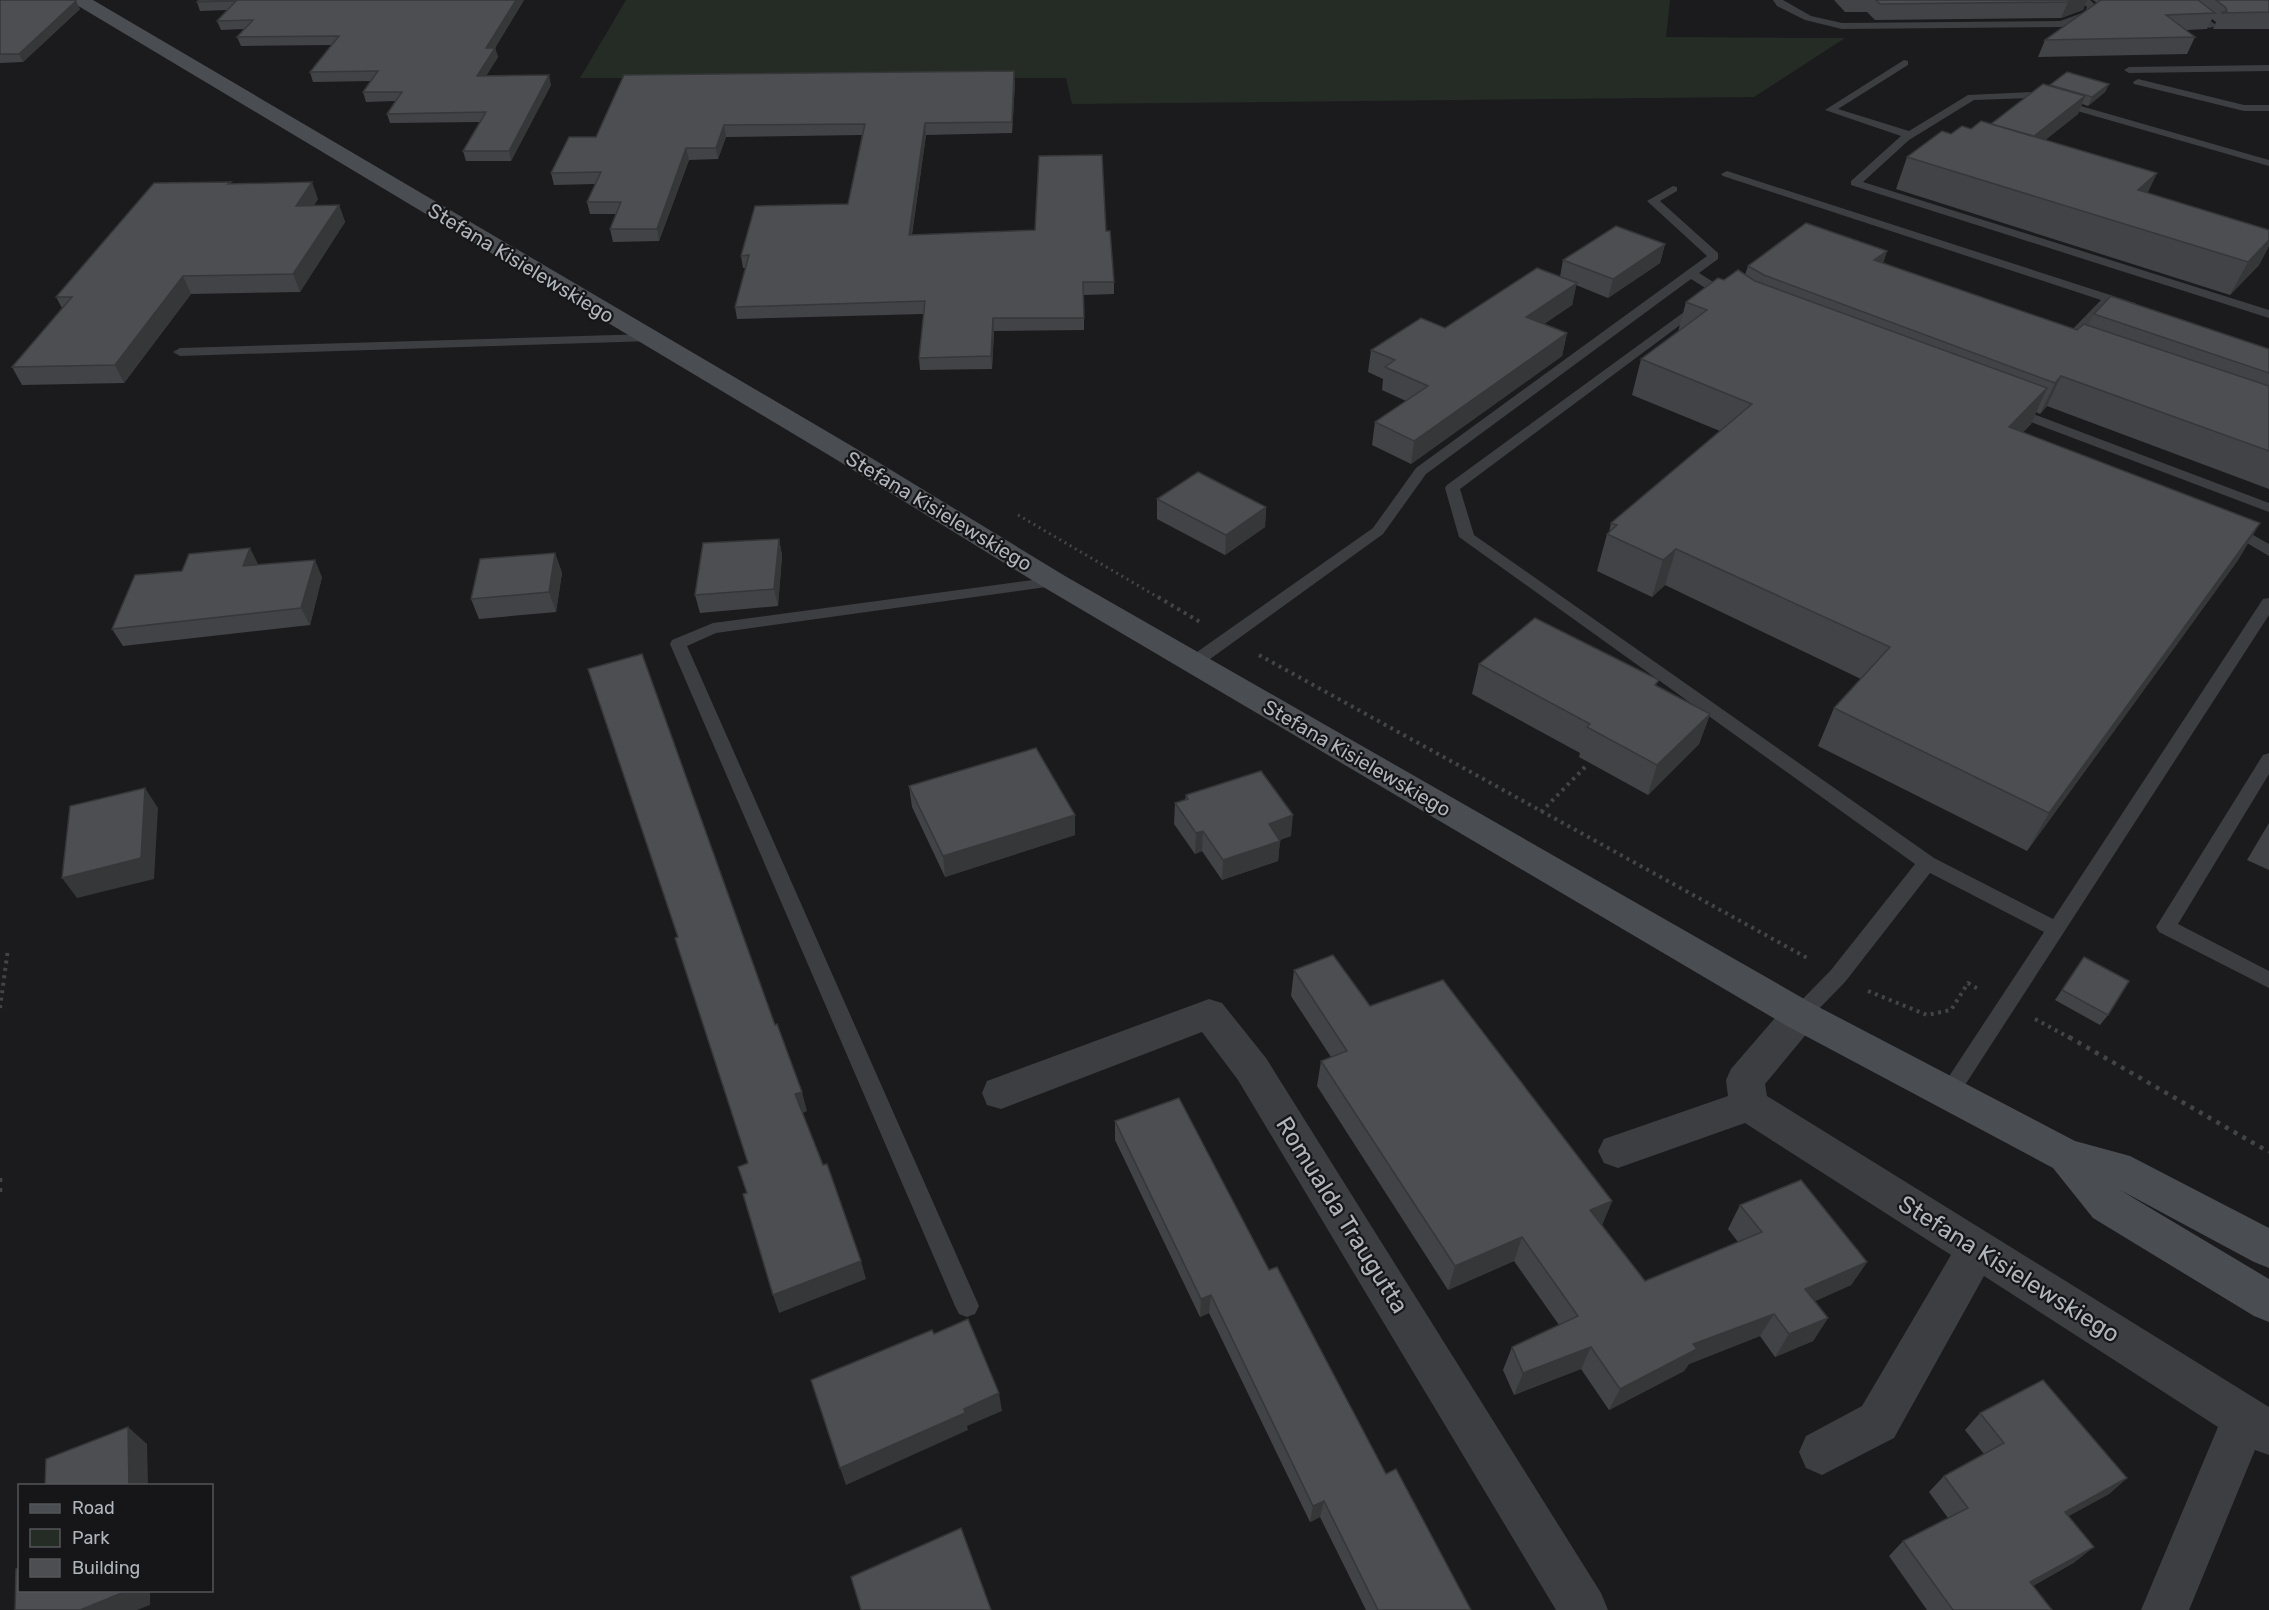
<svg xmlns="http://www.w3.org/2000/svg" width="2269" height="1610" font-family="Rubik,sans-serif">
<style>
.green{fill:#252c25}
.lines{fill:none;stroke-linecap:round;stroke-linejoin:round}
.path-far2{stroke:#424548;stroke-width:3;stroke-dasharray:2 4;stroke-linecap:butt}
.path-far1{stroke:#424548;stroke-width:4;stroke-dasharray:3 4.5;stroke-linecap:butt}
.path{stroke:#424548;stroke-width:4.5;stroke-dasharray:4 6;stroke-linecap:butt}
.lane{fill:#3c3e41;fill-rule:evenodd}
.street{fill:#3c3e41;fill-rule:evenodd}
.secondary{fill:#4a4d51;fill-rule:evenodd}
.wall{fill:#424347}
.shaded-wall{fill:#363739}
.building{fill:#4d4e52;stroke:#363739;stroke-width:1.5}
.labels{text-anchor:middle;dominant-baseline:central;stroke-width:4.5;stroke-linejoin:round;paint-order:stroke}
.street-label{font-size:20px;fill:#afb5bb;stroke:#161618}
.near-street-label{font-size:24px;fill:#afb5bb;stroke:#161618}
</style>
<rect width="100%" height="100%" fill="#1b1b1d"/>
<path class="green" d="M626,0H1670L1666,37L1845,38L1754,97L1072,104L1066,78H580Z"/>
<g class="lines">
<path class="path-far2" d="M1018,515L1161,599"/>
<g class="path-far1">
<path d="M1158,597L1200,622"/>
<path d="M1259,655L1809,959"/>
<path d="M1541,812L1588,764"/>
<path d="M1868,991L1927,1015L1951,1010L1968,983L1978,989"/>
<path d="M0,1008L8,949"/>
<path d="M2035,1019L2072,1039"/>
</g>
<g class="path">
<path d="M2069,1037L2269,1152"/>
<path d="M0,1178V1193"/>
</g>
<g class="lane">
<path d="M1773,0H1783L1811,16L1842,23L2060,21L2085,12L2087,7L2079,0H2090L2097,6L2092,16L2061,27L1842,29L1805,20L1777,6Z"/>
<path d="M2173,0H2184L2217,26L2209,28Z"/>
<path d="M1904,60L1908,61V65L1838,109L1909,131L1968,95L2032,92L2269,160V166L2032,98L1974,100L1909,140L1863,182L2269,310V318L1851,185V181L1901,136L1825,110Z"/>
<path d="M2269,65V71L2129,73L2124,70L2129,67Z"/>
<path d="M2138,79L2244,105H2269V111H2244L2134,84L2133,82Z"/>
<path d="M1727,171L2135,303L2137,306L2131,310L2112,304L2074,344H2064L2063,341L2064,338L2101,300L1723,176L1721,174Z"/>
<path d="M1673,186L1677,187V191L1660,201L1718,253V259L1699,273L1734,295L1736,298L1734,301H1726L1691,279L1426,474L1383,534L1199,667H1187L1185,663L1187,659L1373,528L1416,468L1707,256L1647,201Z"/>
<path d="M1695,304L1701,308L1699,311L1460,489L1474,535L1934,858L2053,919L2263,599L2269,598V615L1956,1099L1949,1102L1942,1099L1938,1093L1942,1087L2044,932L1930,873L1845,982L1807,1021L1800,1023L1793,1021L1790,1015L1793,1009L1831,970L1915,864L1459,537L1445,488L1447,485Z"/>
<path d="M648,334L654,338L653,341L180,356L173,352L180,348Z"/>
<path d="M2012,406L2269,503V512L2007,413L2005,410L2007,407Z"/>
<path d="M2230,522L2269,544V556L2225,530L2222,527Z"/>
<path d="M1055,577L1063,582L1061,585L716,633L687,646L979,1306L975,1314L967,1317L959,1314L955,1306L670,644L672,640L713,623Z"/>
<path d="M2269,753V774L2178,924L2269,971V988L2159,932L2156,927L2263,755Z"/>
</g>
<g class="street">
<path d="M1209,999L1222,1003L1266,1058L1601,1593L1608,1610H1556L1238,1080L1202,1032L1001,1109L987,1105L982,1093L987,1081Z"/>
<path d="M1800,1000L1813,1004L1819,1015L1813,1026L1765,1084L1767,1096L2269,1407V1455L2255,1450L2189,1610H2141L2218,1427L1984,1276L1894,1438L1822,1475L1806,1468L1799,1452L1806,1436L1862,1406L1951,1255L1745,1123L1618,1168L1604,1163L1598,1151L1604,1139L1728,1096L1726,1080L1731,1069L1787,1004Z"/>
</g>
<path class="secondary" d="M72,0H93L850,445L1065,576L1813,1004L2075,1141L2130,1156L2269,1228V1268L2254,1262L2120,1190L2269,1279V1322L2254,1316L2093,1218L2053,1168L1787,1026L1045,588L832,457L75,4Z"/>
</g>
<g class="wall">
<path d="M0,0L80,9L23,62L0,63Z"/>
<path d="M524,0L495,48L498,57L486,76L551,85L511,161H466L463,151L480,122L390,123L387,114L395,101L366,102L363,92L371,81L313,82L310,72L332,45L241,46L237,37L244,29L221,30L217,21L227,10L200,11L197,2Z"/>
<path d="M1834,0H2087L2083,10L2061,18L1875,20L1867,12H1845Z"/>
<path d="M2093,0H2269V29H2213L2216,22L2212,19L2207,29L2186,30L2195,37L2187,54L2038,57L2045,40L2097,3Z"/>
<path d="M1015,82L1012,133L926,135L912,235L1106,231L1114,282V294L1084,295V330L994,331L992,369L920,370L919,358L924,314L737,319L735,307L746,268H743L741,256L848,204L862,135L726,137L718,159L689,160L659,241L613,242L610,229L617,214H590L587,202L595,184L554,185L551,173L596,137Z"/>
<path d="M2109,84L2105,92L2088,106L2082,104L2078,114L2045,140L2157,173L2147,193L2269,230V246L2259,265L2230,295L1896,189L1907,157L1951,134L1991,124L2050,85Z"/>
<path d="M232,184L318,199L314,205H339L345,222L300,292L191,294L124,383L22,385L12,367L62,308L56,297Z"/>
<path d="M1665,244L1660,263L1608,298L1576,285L1572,305L1544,324L1567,333L1562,356L1411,464L1372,445L1375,422L1406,401L1382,390L1383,379L1368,372L1371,350L1445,328L1560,277L1563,260Z"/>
<path d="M1887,251L1883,263L2077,330L2088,325L2094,314L2269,349V489L2047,406L2040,414L2036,412L2031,424L2022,433L2260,523L2238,560L2027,851L1818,746L1834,708L1861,679L1665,585L1652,597L1597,571L1607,534L1609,532L1611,523L1720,431L1632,395L1641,359L1678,332L1686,302L1724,280L1745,275L1748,266Z"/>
<path d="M1157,499L1266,507L1265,527L1225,555L1157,519Z"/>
<path d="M779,539L782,556L778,606L700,613L695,595Z"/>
<path d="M555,553L562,573L556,612L479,619L471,599Z"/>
<path d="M258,564L322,577L310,625L123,646L112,629Z"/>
<path d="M1479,664L1657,687L1710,714L1699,744L1648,795L1579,757L1580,753L1472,694Z"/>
<path d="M909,786L1075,835L945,877L912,807Z"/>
<path d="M1186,795L1291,836L1280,840L1278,861L1222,880L1202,851L1195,854L1174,824L1175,803L1185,800Z"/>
<path d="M2269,823V870L2247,860Z"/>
<path d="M2084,957L2108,1015L2100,1025L2055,1000Z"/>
<path d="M1294,970L1370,1006L1612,1201L1602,1225L1645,1281L1738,1242L1728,1229L1740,1205L1867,1262L1851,1285L1815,1301L1828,1318L1813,1341L1775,1357L1760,1336L1689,1364L1684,1371L1609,1410L1581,1369L1514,1395L1503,1370L1512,1347L1559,1325L1514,1261L1448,1290L1317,1086L1321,1061L1331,1057L1291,996Z"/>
<path d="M1115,1121L1269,1270L1386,1474L1471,1610H1366L1320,1517L1310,1522L1209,1313L1200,1317L1115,1140Z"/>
<path d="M1980,1413L2127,1478L2109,1494L2068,1516L2075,1562L2033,1586L2052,1610H1927L1889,1556L1903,1541L1948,1518L1929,1492L1944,1476L1984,1454L1965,1430Z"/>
</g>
<g class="shaded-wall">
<path d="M516,0H524L489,57L486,48Z"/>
<path d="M2073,0H2087L2083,10L2061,18L2068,2Z"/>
<path d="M76,1L80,9L23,62L19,54Z"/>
<path d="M495,48L498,57L480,86L477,76Z"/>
<path d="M1014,71L1015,82L1012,133V122Z"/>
<path d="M549,75L551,85L511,161L509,151Z"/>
<path d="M2109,84L2105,92L2088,106L2092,97Z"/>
<path d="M2085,96L2078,114L2024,157L2031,139Z"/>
<path d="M925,123L926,135L910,247L909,235Z"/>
<path d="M724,125L726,137L718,159L716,148Z"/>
<path d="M686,148L689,160L659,241L657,229Z"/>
<path d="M2157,173L2142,205L2138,190Z"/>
<path d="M312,182L318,199L303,223L296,206Z"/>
<path d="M339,205L345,222L300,292L293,274Z"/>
<path d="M2269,240V246L2259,265L2230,295L2248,262Z"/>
<path d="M1665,244L1660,263L1608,298L1613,279Z"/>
<path d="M1887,251L1877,281L1874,260Z"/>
<path d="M183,276L191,294L124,383L115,365Z"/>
<path d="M1577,283L1572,305L1522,339L1526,317Z"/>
<path d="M993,318L994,331L992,369L991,356Z"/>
<path d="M1567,333L1562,356L1411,464L1414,441Z"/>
<path d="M2061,376L2047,406L2040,414L2055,383Z"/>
<path d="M2047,388L2031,424L1992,463L2009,427Z"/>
<path d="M1266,507L1265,527L1225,555L1226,535Z"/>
<path d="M2260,523L2238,560L2027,851L2049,813Z"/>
<path d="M779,539L782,556L778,606L774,589Z"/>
<path d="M250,548L259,566H243Z"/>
<path d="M1676,549L1665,585L1652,597L1663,560Z"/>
<path d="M555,553L562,573L556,612L549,592Z"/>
<path d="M315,560L322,577L310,625L301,608Z"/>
<path d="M1710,714L1699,744L1648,795L1657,765Z"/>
<path d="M145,788L158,808L154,879L77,898L62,878Z"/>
<path d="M1075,815V835L945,877L943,856Z"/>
<path d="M1293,815L1291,836L1267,844L1269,824Z"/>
<path d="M1203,831L1202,851L1195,854L1196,833Z"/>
<path d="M1280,841L1278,861L1222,880L1223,860Z"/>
<path d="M802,1092L807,1111L801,1114L795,1094Z"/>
<path d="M1612,1201L1602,1225L1590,1210Z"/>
<path d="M1522,1237L1514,1261L1448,1290L1455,1266Z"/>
<path d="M861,1261L866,1279L779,1313L773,1295Z"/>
<path d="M1867,1262L1851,1285L1791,1312L1805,1289Z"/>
<path d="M1211,1295L1209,1313L1200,1317L1201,1299Z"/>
<path d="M1774,1314L1760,1336L1689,1364L1684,1371L1609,1410L1620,1389L1693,1344Z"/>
<path d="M1828,1318L1813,1341L1775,1357L1789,1334Z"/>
<path d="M1591,1347L1581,1369L1514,1395L1523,1373Z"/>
<path d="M999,1393L1002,1411L967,1426L968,1430L846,1485L840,1468L964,1409Z"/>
<path d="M128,1427L147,1444L148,1485H129Z"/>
<path d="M2127,1478L2109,1494L2047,1528L2065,1512Z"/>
<path d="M1324,1501L1320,1517L1310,1522L1313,1506Z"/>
<path d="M2094,1547L2075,1562L2013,1597L2030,1582Z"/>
<path d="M129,1590H150V1605L137,1610H80Z"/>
</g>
<g class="building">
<path d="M0,0H74L76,1L19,54H0Z"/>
<path d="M199,0H516L486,48H495L477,76L549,75L509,151H463L486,112L387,114L402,92H363L378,71L310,72L339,36L237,37L253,20L217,21L236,1L197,2Z"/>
<path d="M1876,0H2073L2068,2L1880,4Z"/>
<path d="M2101,0H2198L2215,13L2166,15L2195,37L2045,40Z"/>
<path d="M2216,0H2269V12L2221,13L2227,11L2226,8Z"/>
<path d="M1014,71L1012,122L925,123L909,235L1035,230L1039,156L1102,155L1106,231H1110L1114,282H1083L1084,318H993L991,356L919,358L925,301L735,307L749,255L741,256L755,206L848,204L865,124L724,125L716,148H686L657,229H610L621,202H587L601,172L551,173L569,137H596L624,75Z"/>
<path d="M2067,72L2109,84L2092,97L2050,85Z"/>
<path d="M2043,84L2085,96L2034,136L1991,124Z"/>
<path d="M1981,121L2157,173L2138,190L2269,230V240L2248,262L1907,157L1942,131L1951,134L1962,126L1971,129Z"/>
<path d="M231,182L228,184L312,182L296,206L339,205L293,274L183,276L115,365L12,367L72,297H56L154,183Z"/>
<path d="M1806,223L1887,251L1874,260L2077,330L2084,324L2269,386V451L2061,376L2055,383L1764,275L1748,266Z"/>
<path d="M1616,226L1665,244L1613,279L1563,260Z"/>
<path d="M1537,268L1577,283L1526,317L1567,333L1414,441L1375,422L1428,386L1385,367L1395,360L1371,350L1421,318L1445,328Z"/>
<path d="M1738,270L1755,281L2047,388L2009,427L2260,523L2049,813L1834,708L1890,647L1676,549L1663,560L1607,534L1617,525L1611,523L1752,404L1641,359L1707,310L1686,302L1718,278L1724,280Z"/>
<path d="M2111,296L2269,349V373L2094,314Z"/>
<path d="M1198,472L1266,507L1226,535L1157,499Z"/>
<path d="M779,539L774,589L695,595L703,543Z"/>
<path d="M250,548L243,566L315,560L301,608L112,629L135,575L182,571L189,554Z"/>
<path d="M555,553L549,592L471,599L480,559Z"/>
<path d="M1535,618L1659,680L1655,685L1710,714L1657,765L1587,727L1590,724L1479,664Z"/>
<path d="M642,654L775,1025L777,1024L802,1092L795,1094L823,1165L827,1164L861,1261L773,1295L743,1194L747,1193L738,1167L748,1163L675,938L678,937L588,669Z"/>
<path d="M1036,748L1075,815L943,856L909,786Z"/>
<path d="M1261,771L1293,815L1269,824L1280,841L1223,860L1203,831L1196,833L1175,803L1188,799L1186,795Z"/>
<path d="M145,788L141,858L62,878L70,806Z"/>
<path d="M1333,955L1370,1006L1443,980L1612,1201L1590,1210L1645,1281L1762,1232L1740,1205L1801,1180L1867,1262L1805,1289L1828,1318L1789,1334L1774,1314L1693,1344L1697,1349L1620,1389L1591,1347L1523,1373L1512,1347L1578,1316L1522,1237L1455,1266L1321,1061L1347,1051L1294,970Z"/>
<path d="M2084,957L2129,981L2108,1015L2062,990Z"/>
<path d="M1179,1098L1269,1270L1277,1267L1386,1474L1396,1469L1471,1610H1378L1324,1501L1313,1506L1211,1295L1201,1299L1115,1121Z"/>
<path d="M968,1319L999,1393L964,1409L965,1413L840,1468L811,1380L932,1330L934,1334Z"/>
<path d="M2043,1380L2127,1478L2065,1512L2094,1547L2030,1582L2052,1610H1953L1903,1541L1968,1508L1944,1476L2004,1443L1980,1413Z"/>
<path d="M128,1427L129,1485H45L46,1459Z"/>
<path d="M961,1528L991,1610H861L851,1577Z"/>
<path d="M20,1568V1590H129L80,1610H15L16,1569Z"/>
</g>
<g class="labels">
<g class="street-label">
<text transform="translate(521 263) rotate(31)">Stefana Kisielewskiego</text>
<text transform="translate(939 511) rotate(31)">Stefana Kisielewskiego</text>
<text transform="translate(1357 758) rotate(30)">Stefana Kisielewskiego</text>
</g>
<g class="near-street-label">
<text transform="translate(1342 1215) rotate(58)">Romualda Traugutta</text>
<text transform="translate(2009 1269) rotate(32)">Stefana Kisielewskiego</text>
</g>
</g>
<rect x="18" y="1484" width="195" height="108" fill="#161618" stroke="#535659" stroke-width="1.5"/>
<rect x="30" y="1504" width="30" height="9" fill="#4a4d51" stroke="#535659" stroke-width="1.5"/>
<text x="72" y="1514" font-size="18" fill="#afb5bb">Road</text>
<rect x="30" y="1529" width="30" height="18" fill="#252c25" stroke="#535659" stroke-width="1.5"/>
<text x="72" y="1544" font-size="18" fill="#afb5bb">Park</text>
<rect x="30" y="1559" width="30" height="18" fill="#4d4e52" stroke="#535659" stroke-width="1.5"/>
<text x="72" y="1574" font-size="18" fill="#afb5bb">Building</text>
</svg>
